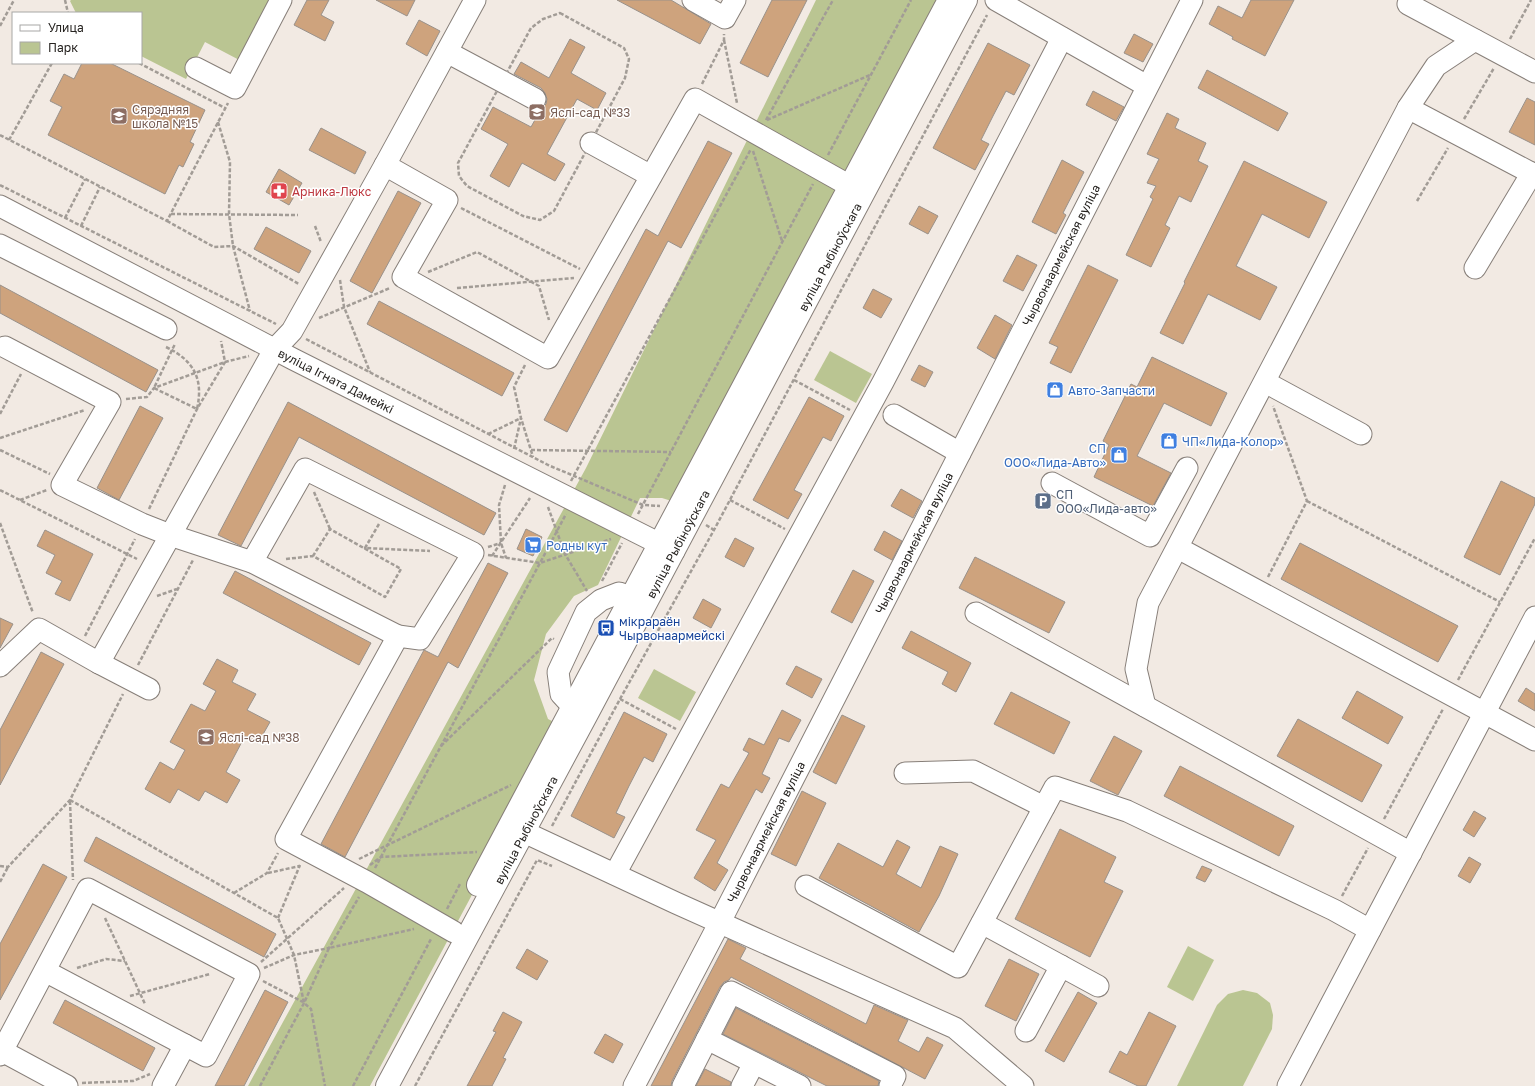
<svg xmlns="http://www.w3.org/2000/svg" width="1535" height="1086" font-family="'Golos Text',sans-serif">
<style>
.green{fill:#bac592}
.building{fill:#cea37d;stroke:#99918a}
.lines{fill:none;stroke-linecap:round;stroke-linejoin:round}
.minor-casing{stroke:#877f79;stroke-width:23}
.major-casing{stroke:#877f79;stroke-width:24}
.path{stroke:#a29c96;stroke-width:2.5;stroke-dasharray:4 2;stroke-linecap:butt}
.minor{stroke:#fff;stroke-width:21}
.major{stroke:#fff;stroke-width:22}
.labels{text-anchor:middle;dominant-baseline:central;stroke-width:3;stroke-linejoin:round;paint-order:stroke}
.education-label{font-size:12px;fill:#785e54;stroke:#fff;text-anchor:start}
.health-label{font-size:12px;fill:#be3a42;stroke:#fff;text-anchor:start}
.street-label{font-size:12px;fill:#262320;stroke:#fff}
.shop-label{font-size:12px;fill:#366cbe;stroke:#fff;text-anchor:start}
.service-label{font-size:12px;fill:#4e5e75;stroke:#fff;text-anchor:start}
.transit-label{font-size:12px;fill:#164399;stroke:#fff;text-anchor:start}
</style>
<rect width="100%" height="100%" fill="#f2eae3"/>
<g class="green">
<path d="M71,0H277L245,63L205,42L186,79L141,56V13H76L70,1Z"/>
<path d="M816,0H943L681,504L662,498H640L598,585L574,596L546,634L534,680L548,719L562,726L370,1086H248L586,468Z"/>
<path d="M830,351L872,374L856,403L814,380Z"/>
<path d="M654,669L696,692L680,721L638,698Z"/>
<path d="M1188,946L1214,960L1193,1001L1167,987Z"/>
<path d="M1243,990L1257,993L1270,1003L1273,1015L1272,1029L1243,1086H1177L1217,1005L1228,994Z"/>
</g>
<g class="building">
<path d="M307,0H329L321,15L334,22L325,41L294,25Z"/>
<path d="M376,0H415L407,16Z"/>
<path d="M617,0H671L711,24L700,44Z"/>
<path d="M772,0H807L768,77L740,63Z"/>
<path d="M1251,0H1294L1265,56L1232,39L1233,37L1209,24L1218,6L1242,18Z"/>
<path d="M419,20L440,31L427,56L406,44Z"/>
<path d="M1134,34L1153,44L1143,62L1124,53Z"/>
<path d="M570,39L585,47L571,73L606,93L597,110L577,99L547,154L565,164L555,181L522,163L509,187L490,176L508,144L481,129L493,107L531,127L541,109L546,104L547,99L545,93L541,88L514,74L521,62L549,78Z"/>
<path d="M988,43L1030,65L1014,95L1006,91L993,116L981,140L989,144L975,170L933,148Z"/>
<path d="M82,63H110L205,110L190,142L194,144L183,167L179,165L165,194L48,135L62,107L50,101L64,74L74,79Z"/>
<path d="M1207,70L1288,113L1278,131L1198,88Z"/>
<path d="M1093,91L1124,107L1116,121L1086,105Z"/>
<path d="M1527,98L1535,102V145L1509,132Z"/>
<path d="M1167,113L1179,119L1175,128L1206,143L1198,161L1208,166L1191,202L1179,196L1165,225L1170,228L1151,267L1126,255L1153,199L1150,197L1156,186L1147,183L1159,159L1147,154Z"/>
<path d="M321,128L366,152L355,174L309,150Z"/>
<path d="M708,141L732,153L681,248L668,241L567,432L544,420L646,229L658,236Z"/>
<path d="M1062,160L1084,172L1063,213L1066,215L1056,234L1032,222Z"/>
<path d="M1244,161L1327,202L1309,238L1262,214L1236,266L1277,287L1260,320L1208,294L1183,344L1160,333L1185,283L1184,282Z"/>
<path d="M279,169L302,183L289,205L266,192Z"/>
<path d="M398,191L421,203L372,293L350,281Z"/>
<path d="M919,206L938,216L928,234L909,224Z"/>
<path d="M266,227L311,251L299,273L254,249Z"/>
<path d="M1017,255L1037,265L1023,291L1003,281Z"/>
<path d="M1088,265L1118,280L1071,373L1050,363L1058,347L1049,343Z"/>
<path d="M0,285L158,370L146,392L0,313Z"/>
<path d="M873,289L892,299L881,318L863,308Z"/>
<path d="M379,301L514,373L502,396L367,324Z"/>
<path d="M995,315L1012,325L995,359L977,348Z"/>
<path d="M1152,357L1227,393L1211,426L1164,403L1137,456L1171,473L1153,506L1094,477L1109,445L1103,441L1131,384L1137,387Z"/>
<path d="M919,365L933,372L925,387L911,380Z"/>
<path d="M809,397L844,416L831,441L823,437L794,490L802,494L788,519L753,500Z"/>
<path d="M288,402L496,513L484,535L299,437L241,546L218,535Z"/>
<path d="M140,406L163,418L119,500L97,488Z"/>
<path d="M1501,481L1535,498V504L1500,575L1464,557Z"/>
<path d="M901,489L922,501L913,518L891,506Z"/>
<path d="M526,529L542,537L533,556L517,549Z"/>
<path d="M45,530L93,554L70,601L55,594L62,581L46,573L55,555L37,546Z"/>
<path d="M884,531L902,541L892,560L874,550Z"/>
<path d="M735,538L754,548L744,567L725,557Z"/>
<path d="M1300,543L1458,626L1438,662L1281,579Z"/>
<path d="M975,557L1065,602L1049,633L959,588Z"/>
<path d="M488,563L508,573L458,668L448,662L345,857L321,844L424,650L438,657Z"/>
<path d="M853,570L874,581L852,623L831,612Z"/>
<path d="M235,571L371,643L359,665L223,593Z"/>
<path d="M703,599L721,609L711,628L693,618Z"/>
<path d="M0,618L13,624L0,648Z"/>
<path d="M911,631L971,663L956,692L942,684L948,672L902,648Z"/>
<path d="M41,652L64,664L0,785V730Z"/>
<path d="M217,659L238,670L232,682L256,694L247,710L270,722L258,743L245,736L226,772L240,780L227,803L205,791L199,801L178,789L170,803L145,789L160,762L174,770L185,750L170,742L191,704L205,711L216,691L203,684Z"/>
<path d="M796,666L822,679L812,698L786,684Z"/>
<path d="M1526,688L1535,694V711L1518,701Z"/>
<path d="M1357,691L1403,717L1388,744L1342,718Z"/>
<path d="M1011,692L1070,722L1054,754L994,724Z"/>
<path d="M782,710L801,720L789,742L779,738L762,774L770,778L762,793L756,789L717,863L728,870L715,891L694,878L716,840L696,830L721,784L729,788L749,753L743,750L749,738L764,745Z"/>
<path d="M624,712L667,734L653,762L644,757L629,786L616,813L625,817L614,838L571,816Z"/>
<path d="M842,715L865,726L836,784L813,772Z"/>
<path d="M1298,719L1382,765L1362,802L1277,756Z"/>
<path d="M1114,736L1142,751L1118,795L1090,781Z"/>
<path d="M1180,766L1294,826L1279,856L1164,796Z"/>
<path d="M802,791L826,803L796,866L771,854Z"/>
<path d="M1474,811L1486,818L1474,837L1463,830Z"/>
<path d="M1060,829L1116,857L1104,882L1123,891L1090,957L1015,919Z"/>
<path d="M96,837L276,934L264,957L84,861Z"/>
<path d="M897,840L910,847L896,874L921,888L940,846L958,854L939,896L919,932L819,878L838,843L883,867Z"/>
<path d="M1469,857L1481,864L1470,883L1458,876Z"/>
<path d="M43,864L67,877L0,1000V944Z"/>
<path d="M1202,866L1212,870L1205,882L1196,878Z"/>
<path d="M728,939L746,948L740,959L866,1024L874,1005L908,1020L898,1041L919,1052L927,1037L943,1045L925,1079L731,977L729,980L724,982L720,987L672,1081L671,1086H651Z"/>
<path d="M527,949L548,961L537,980L516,968Z"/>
<path d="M1009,959L1039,974L1016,1021L985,1006Z"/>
<path d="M265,990L288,1002L244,1086H215Z"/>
<path d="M1078,992L1097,1003L1064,1062L1045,1051Z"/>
<path d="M65,1000L155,1048L143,1071L53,1023Z"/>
<path d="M736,1008L879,1081L878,1086H827L723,1034Z"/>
<path d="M503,1012L522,1022L503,1058L506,1059L492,1086H467L496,1032L493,1031Z"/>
<path d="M1149,1012L1176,1026L1146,1086H1138L1109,1072L1120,1051L1127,1055Z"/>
<path d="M605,1034L623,1044L613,1063L594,1053Z"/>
<path d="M705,1069L731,1082L730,1086H696Z"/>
</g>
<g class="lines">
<g class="minor-casing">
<g id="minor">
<path d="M693,0L725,18L735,0"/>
<path d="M996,0L1147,86"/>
<path d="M1408,4L1535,72"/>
<path d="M447,52L535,99"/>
<path d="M196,68L235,88L281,0"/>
<path d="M1408,108L1535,175"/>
<path d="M591,143L651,176"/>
<path d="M385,165L447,200L403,277L548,358L695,99L850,186"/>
<path d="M0,206L293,359L674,551"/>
<path d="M0,245L166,329"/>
<path d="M1475,268L1532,173"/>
<path d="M5,347L110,402L62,485L142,524L170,535L252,562L398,636"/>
<path d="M1265,382L1361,434"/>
<path d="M894,415L960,453"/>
<path d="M1052,483L1150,536L1187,468"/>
<path d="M1178,548L1535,740"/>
<path d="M252,562L305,469L473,553L420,639L398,636L286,839L367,882L454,932"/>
<path d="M976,613L1411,853"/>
<path d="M99,663L149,689"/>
<path d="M0,666L39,629L99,663L274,350L292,331L385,165L475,0"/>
<path d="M1145,706L1136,669L1148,603L1408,108L1436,66L1475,40"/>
<path d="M573,707L561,694L558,672L586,612L601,600L619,593L631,597"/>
<path d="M905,773L973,771L1044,807"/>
<path d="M524,832L676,903L955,1028L1023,1086"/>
<path d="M615,874L883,382L1062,38"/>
<path d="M806,886L958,967L1055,787L1127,811L1334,910L1370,930"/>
<path d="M982,923L1098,986"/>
<path d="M45,971L185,1045"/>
<path d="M1026,1031L1061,966"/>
<path d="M707,1039L800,1086"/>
<path d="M2,1051L67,1086"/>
<path d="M0,1055L88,889L249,974L206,1056L185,1045L163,1086"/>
<path d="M634,1086L720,922L1192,0"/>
<path d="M683,1086L731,992L895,1076L890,1086"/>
<path d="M742,1086L754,1063"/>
<path d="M1288,1086L1535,617"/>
</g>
</g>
<g class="major-casing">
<g id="major">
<path d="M478,885L949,0"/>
<path d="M387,1086L587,714L966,0"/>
</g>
</g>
<g class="path">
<path d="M65,0L68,13"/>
<path d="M560,13L624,48L629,59L625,78L554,211L540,220L523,216L467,186L459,176L458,163L531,28L543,19Z"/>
<path d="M0,26L14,0"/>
<path d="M1510,39L1531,0"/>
<path d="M724,40L737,103"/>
<path d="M139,63L225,108"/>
<path d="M702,84L724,40V34"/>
<path d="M1464,119L1494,68"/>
<path d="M766,120L833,0"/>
<path d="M767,120L870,75"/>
<path d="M218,122L230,162L229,214L233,246L250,311"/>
<path d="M0,135L167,221L228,103"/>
<path d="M9,140L52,63"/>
<path d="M753,151L782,241"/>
<path d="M828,155L911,0"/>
<path d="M0,185L276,324"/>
<path d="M1417,201L1448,148"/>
<path d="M461,208L580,269"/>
<path d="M171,214L298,215"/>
<path d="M65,218L85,179"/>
<path d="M167,221L214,247L233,246L299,284"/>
<path d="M81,226L100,187"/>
<path d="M315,226L321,242"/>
<path d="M428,272L477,252L539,286L549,320"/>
<path d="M340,280L344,307L370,372"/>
<path d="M457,288L574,278"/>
<path d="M319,318L390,288"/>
<path d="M306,339L548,465L643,505L660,506"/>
<path d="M166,347C193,360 204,378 197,409L154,388L172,350L175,344"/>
<path d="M525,365L514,387L521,418L533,457"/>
<path d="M794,380L850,410"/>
<path d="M126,399L147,397L154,388L225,362L249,356"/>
<path d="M0,414L21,374"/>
<path d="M488,434L521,418"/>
<path d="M0,438L85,410"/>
<path d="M514,449L521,418"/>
<path d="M0,450L50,474"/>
<path d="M531,450L671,452"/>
<path d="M571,481L751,149"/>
<path d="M505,485L499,505L501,543L506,558"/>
<path d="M0,490L137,559"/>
<path d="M314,492L330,529"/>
<path d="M20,500L47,490"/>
<path d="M730,500L785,529"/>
<path d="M1307,501L1500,602"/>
<path d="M548,507L565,554L587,591"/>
<path d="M149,509L197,409L225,362L221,341"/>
<path d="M638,514L813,184"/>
<path d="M0,523L33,613"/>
<path d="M379,524L365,548L430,551"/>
<path d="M706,525L714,530"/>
<path d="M488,547L501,543"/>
<path d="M488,555L540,563L566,514"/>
<path d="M492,556L530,498"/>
<path d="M286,559L313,556L385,597L401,569L330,529L313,556"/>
<path d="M1268,577L1307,501L1273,406"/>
<path d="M602,581L622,543"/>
<path d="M157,596L177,589"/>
<path d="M85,636L135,539"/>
<path d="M138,665L193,560"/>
<path d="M1458,680L1535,538"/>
<path d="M620,699L676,729"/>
<path d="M441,746L552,638L554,639"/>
<path d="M70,800L278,918L294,955L304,1003L311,1009L325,1086"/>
<path d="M70,801L73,880"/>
<path d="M1384,819L1443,709"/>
<path d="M552,826L620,699L714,530L987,15"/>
<path d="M359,859L511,785"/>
<path d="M370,865L381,857L477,852"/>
<path d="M0,866L8,867L70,800L123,694"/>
<path d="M375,868L540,563L611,539"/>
<path d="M268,873L300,866"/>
<path d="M0,882L8,867"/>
<path d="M234,893L267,873L278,853"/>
<path d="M1342,896L1368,848"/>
<path d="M447,909L460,884"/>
<path d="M105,918L145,1004"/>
<path d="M278,918L300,865"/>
<path d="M261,962L344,888"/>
<path d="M77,968L106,959L125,961"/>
<path d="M264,968L294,955L329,948L359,897"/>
<path d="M263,981L303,1002"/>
<path d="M130,996L210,974"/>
<path d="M82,1083L133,1081L150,1074"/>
<path d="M260,1086L304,1003L329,948L414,929"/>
<path d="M353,1086L431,939"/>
<path d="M415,1086L537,860L552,866"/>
</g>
<use href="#minor" class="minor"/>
<use href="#major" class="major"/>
</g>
<defs>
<g id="school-square" transform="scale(0.9)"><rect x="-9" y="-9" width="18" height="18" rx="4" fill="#8d6e63" stroke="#fff"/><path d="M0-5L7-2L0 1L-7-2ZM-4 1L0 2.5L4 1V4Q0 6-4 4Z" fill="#fff"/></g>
<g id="pharmacy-square" transform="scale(0.9)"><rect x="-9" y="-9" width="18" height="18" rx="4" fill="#e0444e" stroke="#fff"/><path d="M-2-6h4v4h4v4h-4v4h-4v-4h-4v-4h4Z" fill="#fff"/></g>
<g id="shop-square" transform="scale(0.9)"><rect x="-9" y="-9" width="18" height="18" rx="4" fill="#3f7fe0" stroke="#fff"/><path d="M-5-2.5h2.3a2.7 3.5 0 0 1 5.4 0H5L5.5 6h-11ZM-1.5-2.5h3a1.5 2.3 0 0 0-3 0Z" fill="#fff"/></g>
<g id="parking-square" transform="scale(0.9)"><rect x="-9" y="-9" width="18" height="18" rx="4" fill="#5c6f8a" stroke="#fff"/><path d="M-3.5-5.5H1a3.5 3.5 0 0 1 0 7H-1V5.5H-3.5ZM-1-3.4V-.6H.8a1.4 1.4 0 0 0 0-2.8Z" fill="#fff"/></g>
<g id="supermarket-square" transform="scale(0.9)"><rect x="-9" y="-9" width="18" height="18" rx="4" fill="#3f7fe0" stroke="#fff"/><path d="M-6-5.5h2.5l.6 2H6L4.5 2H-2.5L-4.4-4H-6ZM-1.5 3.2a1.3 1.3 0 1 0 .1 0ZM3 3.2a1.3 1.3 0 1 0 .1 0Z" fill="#fff"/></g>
<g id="bus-square" transform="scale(0.9)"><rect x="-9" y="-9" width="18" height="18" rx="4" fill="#1a4fb4" stroke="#fff"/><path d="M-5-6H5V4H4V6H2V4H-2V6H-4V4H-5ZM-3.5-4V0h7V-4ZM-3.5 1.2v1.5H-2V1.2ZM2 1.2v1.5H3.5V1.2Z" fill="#fff"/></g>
</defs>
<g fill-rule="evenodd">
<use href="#school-square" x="537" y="112"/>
<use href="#school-square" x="119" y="116"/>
<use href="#pharmacy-square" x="279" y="191"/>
<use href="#shop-square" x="1055" y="390"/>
<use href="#shop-square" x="1169" y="441"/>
<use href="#shop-square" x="1119" y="455"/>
<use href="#parking-square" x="1043" y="501"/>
<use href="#supermarket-square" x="533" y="545"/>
<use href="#bus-square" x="606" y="628"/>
<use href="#school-square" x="206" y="737"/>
</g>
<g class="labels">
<g class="education-label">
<text x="132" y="109">Сярэдняя<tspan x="132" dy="14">школа №15</tspan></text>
<text x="550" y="112">Яслі-сад №33</text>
<text x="219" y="737">Яслі-сад №38</text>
</g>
<g class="health-label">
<text x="292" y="191">Арника-Люкс</text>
</g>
<g class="street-label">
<text transform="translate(1061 255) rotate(-63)">Чырвонаармейская вуліца</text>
<text transform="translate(830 257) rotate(-62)">вуліца Рыбіноўскага</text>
<text transform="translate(336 381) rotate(27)">вуліца Ігната Дамейкі</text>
<text transform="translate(914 543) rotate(-63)">Чырвонаармейская вуліца</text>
<text transform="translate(678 544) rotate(-62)">вуліца Рыбіноўскага</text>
<text transform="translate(526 830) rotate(-62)">вуліца Рыбіноўскага</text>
<text transform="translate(766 832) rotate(-63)">Чырвонаармейская вуліца</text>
</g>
<g class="shop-label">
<text x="1068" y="390">Авто-Запчасти</text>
<text x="1182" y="441">ЧП«Лида-Колор»</text>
<text x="1106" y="448" text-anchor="end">СП<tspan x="1106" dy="14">ООО«Лида-Авто»</tspan></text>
<text x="546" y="545">Родны кут</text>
</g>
<g class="service-label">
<text x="1056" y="494">СП<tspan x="1056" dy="14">ООО«Лида-авто»</tspan></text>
</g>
<g class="transit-label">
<text x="619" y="621">мікрараён<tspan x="619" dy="14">Чырвонаармейскі</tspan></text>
</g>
</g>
<rect x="12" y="12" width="130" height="52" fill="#ffffff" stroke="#a8a7a6"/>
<rect x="20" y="25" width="20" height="6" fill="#ffffff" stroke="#a8a7a6"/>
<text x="48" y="32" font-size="12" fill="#262320">Улица</text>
<rect x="20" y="42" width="20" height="12" fill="#bac592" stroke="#a8a7a6"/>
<text x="48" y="52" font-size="12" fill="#262320">Парк</text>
</svg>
